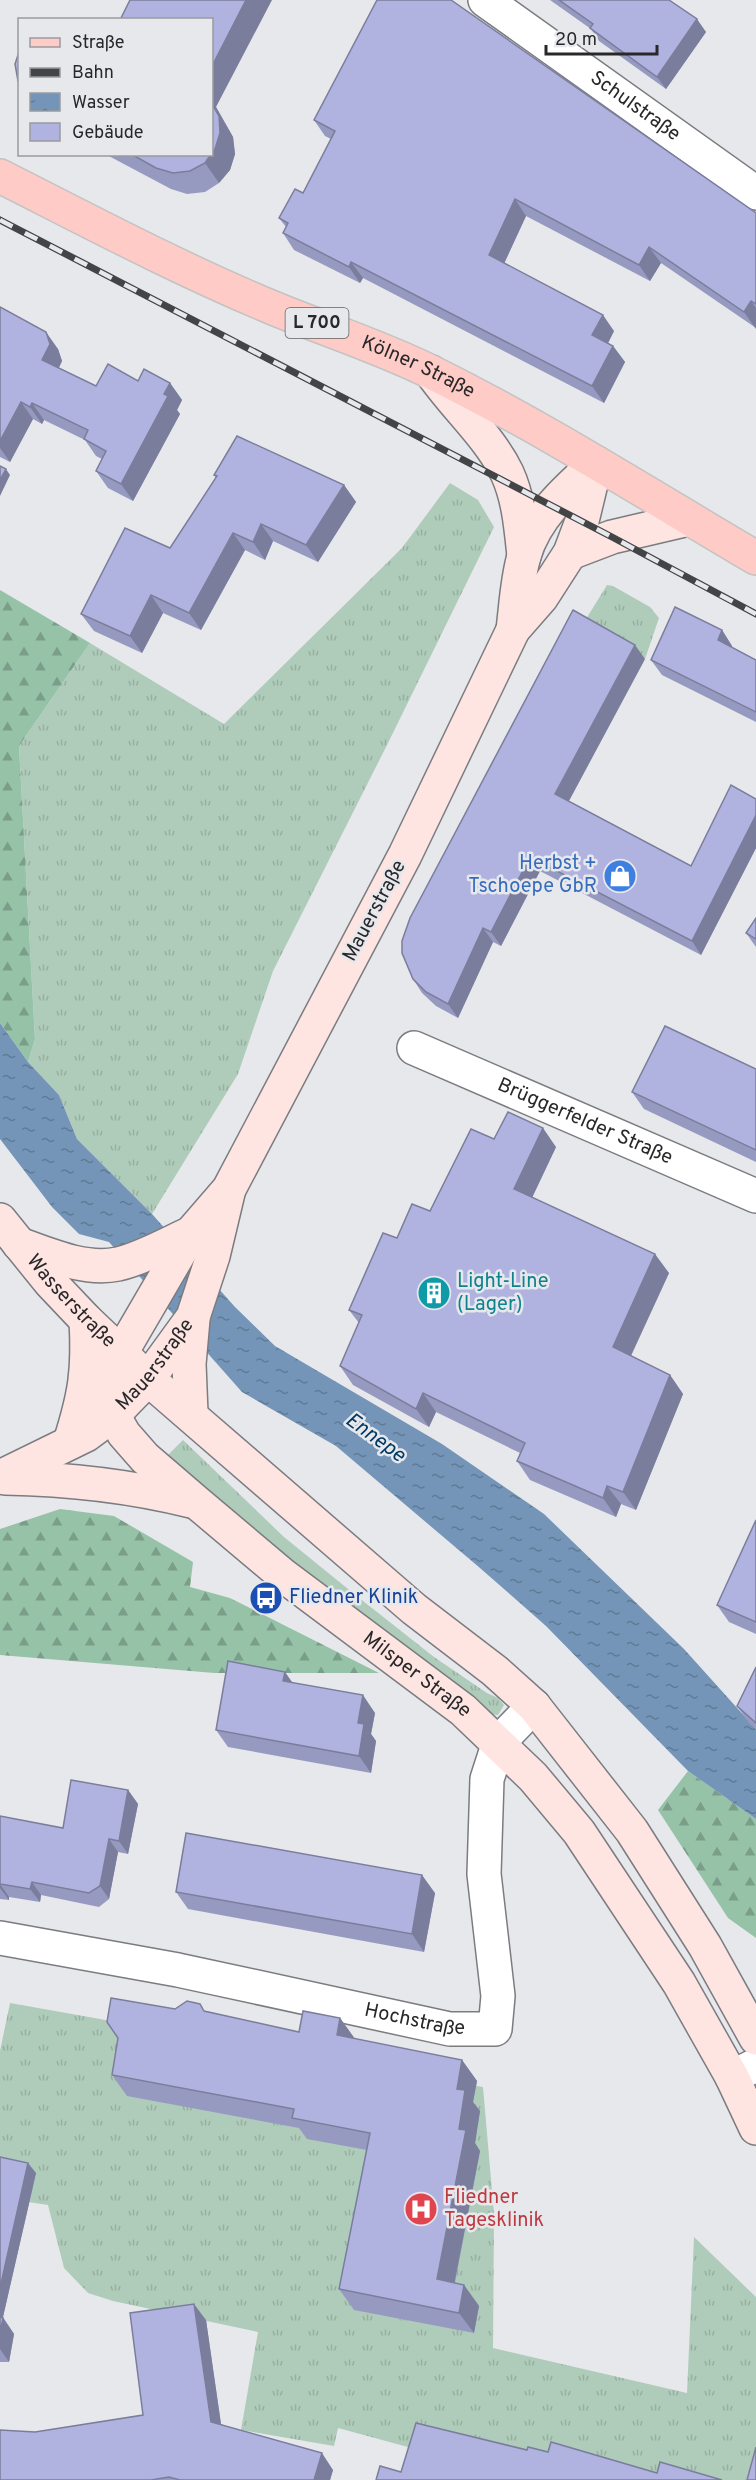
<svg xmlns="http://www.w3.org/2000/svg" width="756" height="2480" font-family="Overpass,sans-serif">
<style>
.grass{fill:url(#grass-tufts)}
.forest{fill:url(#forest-firs)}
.water{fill:url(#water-ripples)}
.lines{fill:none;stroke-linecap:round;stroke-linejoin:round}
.street-casing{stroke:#7b7c80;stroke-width:36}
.secondary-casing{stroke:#7b7c80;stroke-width:36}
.primary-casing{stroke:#c3c3c3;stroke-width:36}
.street{stroke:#fff;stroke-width:33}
.secondary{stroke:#fee5e2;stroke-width:33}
.primary{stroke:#fecbc6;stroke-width:33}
.rail-casing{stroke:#434446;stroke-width:7}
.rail{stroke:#e7e8ec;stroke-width:4.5;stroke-dasharray:14;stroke-linecap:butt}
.wall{fill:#979ac0}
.shaded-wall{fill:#7b7d9c}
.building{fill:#b0b3df;stroke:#7b7d9c;stroke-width:1.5}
.labels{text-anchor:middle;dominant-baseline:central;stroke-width:5;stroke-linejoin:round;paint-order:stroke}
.shield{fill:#e7e8ec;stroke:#616264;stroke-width:1.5}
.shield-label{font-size:18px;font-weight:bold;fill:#28282a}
.street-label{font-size:20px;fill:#28282a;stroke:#e7e8ec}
.shop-label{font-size:20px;fill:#366cbe;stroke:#e7e8ec;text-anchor:end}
.culture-label{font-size:20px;fill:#0d838f;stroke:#e7e8ec;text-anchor:start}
.transit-label{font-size:20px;fill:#164399;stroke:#e7e8ec;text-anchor:start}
.health-label{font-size:20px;fill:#be3a42;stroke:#e7e8ec;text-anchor:start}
.water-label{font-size:21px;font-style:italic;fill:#003964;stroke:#e7e8ec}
</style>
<defs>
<pattern id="grass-tufts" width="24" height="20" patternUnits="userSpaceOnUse" patternTransform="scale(1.5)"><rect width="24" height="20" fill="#afccba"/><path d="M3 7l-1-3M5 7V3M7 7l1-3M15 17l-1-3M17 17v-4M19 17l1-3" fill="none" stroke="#97afa0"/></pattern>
<pattern id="forest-firs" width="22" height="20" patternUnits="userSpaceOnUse" patternTransform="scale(1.5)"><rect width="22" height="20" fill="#96c3a8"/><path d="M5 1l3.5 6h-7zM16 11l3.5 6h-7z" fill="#7a9e89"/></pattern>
<pattern id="water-ripples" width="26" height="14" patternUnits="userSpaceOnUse" patternTransform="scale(1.5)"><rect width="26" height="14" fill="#7495b7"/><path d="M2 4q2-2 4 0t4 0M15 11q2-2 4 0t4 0" fill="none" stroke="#5f7a95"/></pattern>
</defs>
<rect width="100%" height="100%" fill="#e7e8ec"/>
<g class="grass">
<path d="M450,483L478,500L494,527L388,743L273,971L238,1074L152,1214L77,1139L59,1095L28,1062L35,1039L19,746L90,643L224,724L402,548Z"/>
<path d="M607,585L613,586L650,607L659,618L645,659L583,624Z"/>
<path d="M183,1440L284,1537L353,1593L434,1657L487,1693L498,1698L504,1705L498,1715L489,1714L282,1557L167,1456Z"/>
<path d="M10,2003L483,2087L494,2214L493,2348L687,2393L694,2237L756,2297V2480H529L338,2428L334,2446L241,2430L258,2332L113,2301L88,2293L64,2268L48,2205L28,2202L0,2166V2051Z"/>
</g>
<g class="forest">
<path d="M0,590L90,643L19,746L35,1039L28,1062L0,1023Z"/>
<path d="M60,1509L114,1516L193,1562L190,1587L230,1598L379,1673H214L0,1655V1529Z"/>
<path d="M688,1771L756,1819V1938L728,1918L658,1810Z"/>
</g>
<path class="water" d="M0,1023L28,1062L59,1095L77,1139L152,1214L235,1307L275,1346L442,1444L544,1514L684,1649L756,1729V1819L688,1771L546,1626L480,1568L336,1446L242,1392L109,1242L79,1234L52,1207L0,1139Z"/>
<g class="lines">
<g class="street-casing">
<g id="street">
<path id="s1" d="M485,0L756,193"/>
<path id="s2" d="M414,1048L756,1196"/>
<path id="s3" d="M0,1938L178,1970L450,2029H495L498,1996L484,1874L487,1779L499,1742L534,1706"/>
<path d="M732,2077L756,2065"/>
</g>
</g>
<g class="secondary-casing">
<g id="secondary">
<path d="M431,372C455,407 489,436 507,473C519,499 521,528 524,556"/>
<path id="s4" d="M596,463L582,521L570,553L541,598L513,630L405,855L229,1189L191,1233L121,1353L111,1394L113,1415L124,1434L145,1458L195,1501L284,1576L463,1710L533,1777L579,1832L679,1983L732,2077L756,2128"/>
<path d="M570,553L612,537L689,519"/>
<path d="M513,630C516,606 517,580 524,556C535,517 567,489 596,463"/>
<path id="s5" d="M0,1220L50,1282L86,1320L148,1379L414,1609L495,1671L534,1706L632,1831L705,1946L756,2038"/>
<path d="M19,1244C50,1255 85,1271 118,1264C143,1258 167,1244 191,1233"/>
<path d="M191,1413L189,1364L193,1319"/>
<path d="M70,1442C85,1395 89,1370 86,1320"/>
<path id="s6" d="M0,1477L86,1435L113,1415L148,1379L193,1317L213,1256L228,1193"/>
<path d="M5,1478C68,1479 130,1486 191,1501"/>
</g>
</g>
<g class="primary-casing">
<g id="primary">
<path id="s7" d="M0,176C91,222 183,271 278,310C330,331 383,348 433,373C544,428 649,495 756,558"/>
</g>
</g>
<use href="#street" class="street"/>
<use href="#secondary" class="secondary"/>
<use href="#primary" class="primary"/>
<g class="rail-casing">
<path id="rail" d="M0,220L612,537L756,614"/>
</g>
<use href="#rail" class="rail"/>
</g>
<g class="wall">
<path d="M550,0H669L706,32L666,89L599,41L591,29Z"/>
<path d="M216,107L233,137L235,154L230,170L219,183L205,192L187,194L171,189L105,154H212Z"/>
<path d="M314,120L756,213V328L661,263L650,281L526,216L504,264L614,331L608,343L613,346L625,362L604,403L363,278L360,283L294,250L283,233L286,227L279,218L303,193L331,139L325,136Z"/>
<path d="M0,307L58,349L62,361L59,368L96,386L138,381L170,383L182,400L177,410L180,414L133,501L108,488L96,471L102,459L96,456L85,440L44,420L42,424L33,419L10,462L0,457Z"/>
<path d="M214,475L344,485L356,502L318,562L273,541L265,560L245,550L201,630L163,613L142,653L94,631L81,614L170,548L216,478Z"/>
<path d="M722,630L732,646V647L756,660V722L662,675L651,660Z"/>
<path d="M645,659L569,801L691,866L756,799V848L701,955L540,871L501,946L493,942L458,1018L436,1006L422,993L413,979Z"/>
<path d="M756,918V947L746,933Z"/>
<path d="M756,1069V1162L644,1109L632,1092Z"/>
<path d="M494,1139L556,1147L532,1198L669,1273L631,1356L670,1375L683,1394L636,1510L621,1504L616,1517L530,1480L517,1461L520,1453L436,1412L429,1427L353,1385L340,1366L359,1323L349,1310L397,1238L430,1211Z"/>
<path d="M756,1520V1634L729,1622L717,1605Z"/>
<path d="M756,1667V1729L749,1723L737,1706Z"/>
<path d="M293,1683L375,1713L371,1734L376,1741L371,1773L228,1747L216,1730Z"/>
<path d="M128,1790L138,1804L128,1854L118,1852L109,1899L99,1907L41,1895L40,1902L9,1897V1900L0,1899V1816L63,1828Z"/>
<path d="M176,1892L435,1893L424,1952L188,1909Z"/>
<path d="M175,2009L205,2011L299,2032L340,2018L355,2039L462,2060L477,2081L473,2102L480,2111L475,2143L480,2151L455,2283L464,2285L479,2306L474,2333L354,2310L339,2289L367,2150L307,2139L299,2128L127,2096L112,2075Z"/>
<path d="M0,2157L36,2173L3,2317L14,2334L9,2362H0Z"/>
<path d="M206,2320L221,2424L333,2470L330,2480H0L35,2432L143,2415Z"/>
</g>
<g class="shaded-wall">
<path d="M246,0H272L216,107L233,137L235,154L230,170L219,183L205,163L212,104V66Z"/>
<path d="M697,19L706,32L666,89L657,77Z"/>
<path d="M515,199L526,216L500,272L489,255Z"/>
<path d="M649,247L661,263L650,281L639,265Z"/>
<path d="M351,262L363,278L360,283L349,267Z"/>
<path d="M751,301L756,308V329L744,312Z"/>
<path d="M603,315L614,331L604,351L592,335Z"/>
<path d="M46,332L58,349L62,361L54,377L42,360Z"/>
<path d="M613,346L625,362L604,403L592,386Z"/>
<path d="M170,383L182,400L177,410L180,414L133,501L121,484Z"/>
<path d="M21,402L33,419L10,462L0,448V441Z"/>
<path d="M32,403L44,420L42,424L30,407Z"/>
<path d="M6,469L10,475L0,496V480Z"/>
<path d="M344,485L356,502L318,562L306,545Z"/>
<path d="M261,524L273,541L265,560L253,542Z"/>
<path d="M233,533L245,550L201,630L189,613Z"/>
<path d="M151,595L163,613L142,653L130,636Z"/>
<path d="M722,630L732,646L728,656L718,640Z"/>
<path d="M635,645L645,659L565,808L555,794Z"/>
<path d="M756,815V848L701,955L692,941Z"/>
<path d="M530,857L540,871L501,946L491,932Z"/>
<path d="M483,928L493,942L458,1018L448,1004Z"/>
<path d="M543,1128L556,1147L527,1208L514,1189Z"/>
<path d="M655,1254L669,1273L626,1366L613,1347Z"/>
<path d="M670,1375L683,1394L636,1510L623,1492Z"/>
<path d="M423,1393L436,1412L429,1427L416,1409Z"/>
<path d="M607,1486L621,1504L616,1517L603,1498Z"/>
<path d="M285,1672L297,1689L283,1681Z"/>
<path d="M363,1695L375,1713L371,1734L376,1741L371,1773L359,1756L358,1723Z"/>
<path d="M128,1790L138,1804L128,1854L119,1841Z"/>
<path d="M109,1839L118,1852L109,1899L100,1886Z"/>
<path d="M422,1875L435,1893L424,1952L412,1934Z"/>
<path d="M32,1882L41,1895L40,1902L30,1889Z"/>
<path d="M0,1884L9,1897V1900L0,1888Z"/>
<path d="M340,2018L355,2039L337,2035Z"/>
<path d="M462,2060L477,2081L473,2102L480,2111L475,2143L480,2151L451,2300L437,2279L459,2129L457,2089Z"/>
<path d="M28,2163L36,2173L0,2330V2288Z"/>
<path d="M464,2285L479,2306L474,2333L459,2313Z"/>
<path d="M194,2304L206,2320L223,2438L211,2422Z"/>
<path d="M3,2318L14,2334L9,2362L0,2349V2333Z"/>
<path d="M322,2453L333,2470L330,2480H314Z"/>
</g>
<g class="building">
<path d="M130,0H246L212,66V20H120Z"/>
<path d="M377,0H451L756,213V304L751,301L744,312L649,247L639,265L515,199L489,255L603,315L592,335L613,346L592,386L351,262L349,267L283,233L288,223L279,218L295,189L303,193L335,131L314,120Z"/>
<path d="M559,0H669L697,19L657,77L590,28L593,24Z"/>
<path d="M20,49V84L18,81L15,64Z"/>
<path d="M212,104L219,116L220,133L215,149L212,154Z"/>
<path d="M131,154H211L205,163L190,171L173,173L156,168Z"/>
<path d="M0,307L46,332L50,344L42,360L96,386L108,364L138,381L144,369L170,383L164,394L168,396L121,484L96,471L106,451L84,439L88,430L32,403L30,407L21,402L0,441Z"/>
<path d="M237,436L344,485L306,545L261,524L253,542L233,533L189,613L151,595L130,636L81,614L125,528L170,548L217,476L214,475Z"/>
<path d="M0,466L6,469L0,480Z"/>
<path d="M675,607L722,630L718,640L756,660V712L651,660Z"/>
<path d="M573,610L635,645L555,794L691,866L731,785L756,799V815L692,941L530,857L491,932L483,928L448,1004L426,992L413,979L402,953V941L410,918Z"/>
<path d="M756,918V939L746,933Z"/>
<path d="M665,1026L756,1069V1150L632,1092Z"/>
<path d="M508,1112L543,1128L514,1189L655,1254L613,1347L670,1375L623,1492L607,1486L603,1498L517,1461L525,1443L423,1393L416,1409L340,1366L362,1315L349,1310L383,1233L397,1238L412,1204L430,1211L471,1129L494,1139Z"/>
<path d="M756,1520V1622L717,1605Z"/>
<path d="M228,1661L285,1672L283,1681L363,1695L358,1723L364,1724L359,1756L216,1730Z"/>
<path d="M756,1667V1723L737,1706Z"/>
<path d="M71,1780L128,1790L119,1841L109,1839L100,1886L89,1893L32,1882L30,1889L0,1884V1816L63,1828Z"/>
<path d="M186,1833L422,1875L412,1934L176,1892Z"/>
<path d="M111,1998L175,2009L187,2001L200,2004L204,2011L299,2032L303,2011L340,2018L337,2035L462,2060L457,2089L465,2090L459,2129L466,2130L437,2279L464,2285L459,2313L339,2289L370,2133L292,2118L294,2109L112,2075L118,2038L107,2022Z"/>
<path d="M0,2157L28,2163L0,2288Z"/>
<path d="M194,2304L211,2422L322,2453L314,2480H180L169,2477L151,2480H0V2430L35,2432L143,2415L130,2313Z"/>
<path d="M0,2317L3,2318L0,2333Z"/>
<path d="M416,2423L527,2450L528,2447L548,2452L551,2442L657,2473L660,2462L722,2480H376L380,2466L401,2472Z"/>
<path d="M756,2447V2480H747Z"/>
</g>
<defs>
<g id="shop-disc" transform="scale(1.725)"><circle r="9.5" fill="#3f7fe0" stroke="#e7e8ec"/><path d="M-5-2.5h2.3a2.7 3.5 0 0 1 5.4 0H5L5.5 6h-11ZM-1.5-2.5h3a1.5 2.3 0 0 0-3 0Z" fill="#fff"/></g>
<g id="building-disc" transform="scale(1.725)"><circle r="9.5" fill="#0f9aa8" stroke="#e7e8ec"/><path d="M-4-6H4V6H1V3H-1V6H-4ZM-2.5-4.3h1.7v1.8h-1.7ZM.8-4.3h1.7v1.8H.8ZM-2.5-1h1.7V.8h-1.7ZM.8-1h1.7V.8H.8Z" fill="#fff"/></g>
<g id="bus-disc" transform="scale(1.725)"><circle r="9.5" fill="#1a4fb4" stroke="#e7e8ec"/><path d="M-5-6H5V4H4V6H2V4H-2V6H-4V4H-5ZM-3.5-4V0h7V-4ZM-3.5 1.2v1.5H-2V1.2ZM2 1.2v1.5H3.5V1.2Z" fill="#fff"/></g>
<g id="hospital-disc" transform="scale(1.725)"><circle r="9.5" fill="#e0444e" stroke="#e7e8ec"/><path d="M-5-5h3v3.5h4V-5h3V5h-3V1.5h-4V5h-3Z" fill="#fff"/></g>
</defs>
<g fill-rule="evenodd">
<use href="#shop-disc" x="620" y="876"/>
<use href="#building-disc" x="434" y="1293"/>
<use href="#bus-disc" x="266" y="1598"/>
<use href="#hospital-disc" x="421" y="2209"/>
</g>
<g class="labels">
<rect class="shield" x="285.5" y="308" width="63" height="30" rx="4.5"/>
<g class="shield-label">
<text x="317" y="323">L 700</text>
</g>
<g class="street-label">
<text stroke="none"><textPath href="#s1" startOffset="184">Schulstraße</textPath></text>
<text stroke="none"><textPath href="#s7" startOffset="460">Kölner Straße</textPath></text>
<text transform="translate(375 911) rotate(-62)">Mauerstraße</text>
<text stroke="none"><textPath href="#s2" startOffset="186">Brüggerfelder Straße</textPath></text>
<text stroke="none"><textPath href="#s5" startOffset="108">Wasserstraße</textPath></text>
<text stroke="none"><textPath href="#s6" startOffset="195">Mauerstraße</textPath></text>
<text stroke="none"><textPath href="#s4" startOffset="1479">Milsper Straße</textPath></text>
<text stroke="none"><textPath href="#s3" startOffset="423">Hochstraße</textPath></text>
</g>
<g class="shop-label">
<text x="597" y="864">Herbst +<tspan x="597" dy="23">Tschoepe GbR</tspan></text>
</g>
<g class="culture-label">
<text x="457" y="1282">Light-Line<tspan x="457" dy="23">(Lager)</tspan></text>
</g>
<g class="transit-label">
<text x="289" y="1598">Fliedner Klinik</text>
</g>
<g class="health-label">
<text x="444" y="2198">Fliedner<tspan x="444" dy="23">Tagesklinik</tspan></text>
</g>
<g class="water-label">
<text transform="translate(375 1438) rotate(36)">Ennepe</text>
</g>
</g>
<rect x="18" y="18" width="195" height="138" fill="#e7e8ec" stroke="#9b9b9e" stroke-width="1.5"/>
<rect x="30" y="38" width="30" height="9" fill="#fecbc6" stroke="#9b9b9e" stroke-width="1.5"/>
<text x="72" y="48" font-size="18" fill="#28282a">Straße</text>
<rect x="30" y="68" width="30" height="9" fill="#434446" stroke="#9b9b9e" stroke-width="1.5"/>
<text x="72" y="78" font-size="18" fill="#28282a">Bahn</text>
<rect x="30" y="93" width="30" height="18" fill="url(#water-ripples)" stroke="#9b9b9e" stroke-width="1.5"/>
<text x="72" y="108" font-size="18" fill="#28282a">Wasser</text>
<rect x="30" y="123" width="30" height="18" fill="#b0b3df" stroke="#9b9b9e" stroke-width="1.5"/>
<text x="72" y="138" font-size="18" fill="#28282a">Gebäude</text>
<path d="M546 45v9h111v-9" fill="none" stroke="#28282a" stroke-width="3"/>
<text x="555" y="45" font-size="18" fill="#28282a" stroke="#e7e8ec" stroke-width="4.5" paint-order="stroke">20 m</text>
</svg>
